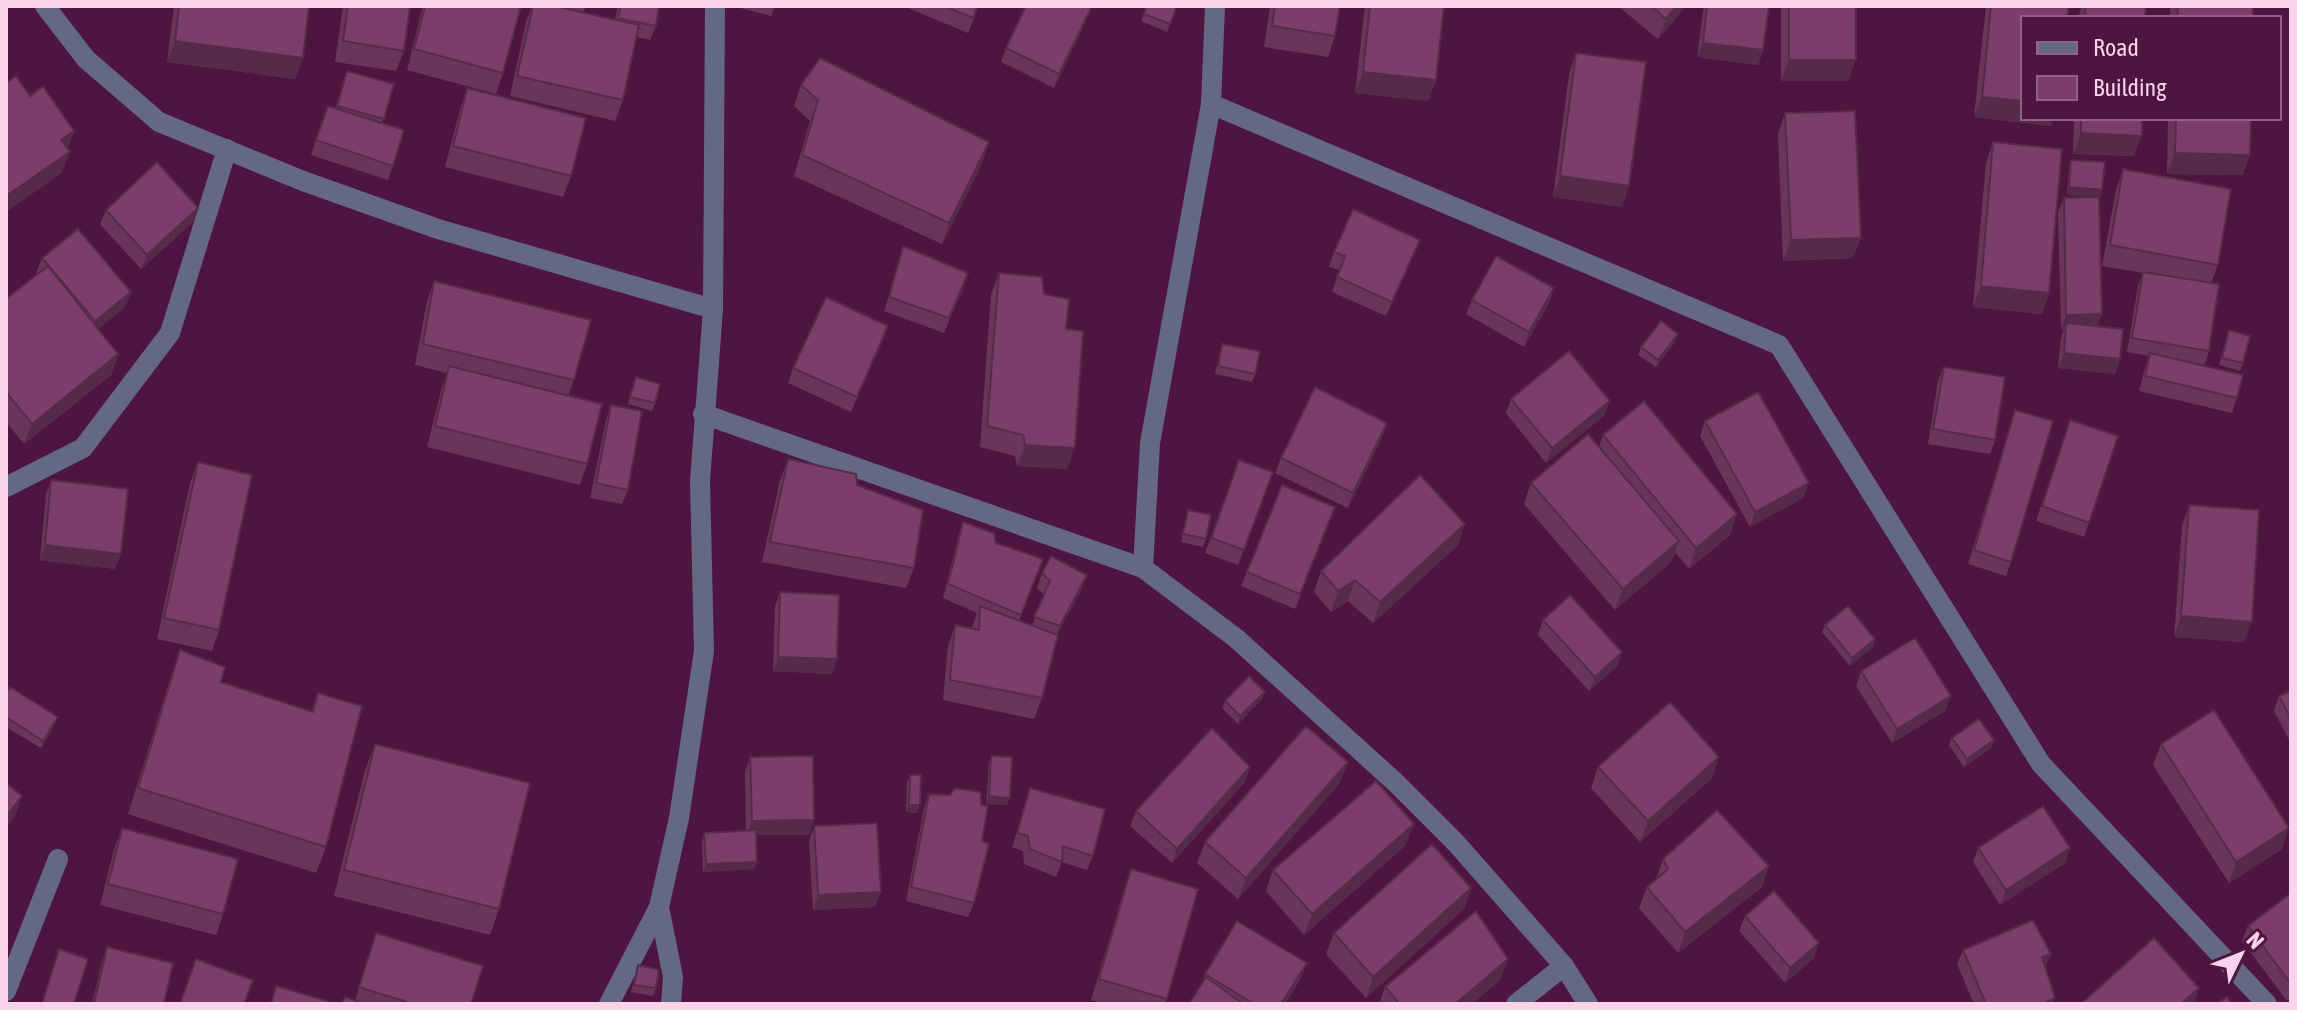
<svg xmlns="http://www.w3.org/2000/svg" width="2297" height="1010" font-family="'Asap Condensed',sans-serif">
<style>
.lines{fill:none;stroke-linecap:round;stroke-linejoin:round}
.minor{stroke:#646885;stroke-width:20}
.tertiary{stroke:#646885;stroke-width:20}
.wall{fill:#6a355b}
.shaded-wall{fill:#562b4a}
.building{fill:#7b3e6a;stroke:#562b4a;stroke-width:2}
</style>
<rect width="100%" height="100%" fill="#4e1541"/>
<g class="lines">
<g class="minor">
<path d="M45,6L86,59L159,122L303,181L438,229L713,309"/>
<path d="M1211,104L1779,345L2041,764L2267,1004"/>
<path d="M703,414L1143,568L1237,639L1395,782L1456,843L1564,966L1588,1004"/>
<path d="M6,487L83,448L170,333L227,149"/>
<path d="M1143,568L1150,443L1211,104L1215,6"/>
<path d="M659,907L673,977L671,1004"/>
<path d="M6,991L58,859"/>
<path d="M1516,1004L1564,966"/>
</g>
<path class="tertiary" d="M609,1004L659,907L679,818L704,651L700,481L713,309L715,6"/>
</g>
<g class="wall">
<path d="M174,6H309L295,79L167,62Z"/>
<path d="M343,6H410L404,51L396,71L335,62Z"/>
<path d="M423,6H521L503,73L496,94L407,70Z"/>
<path d="M531,6H586L583,13L615,20L618,6H659L656,26L650,40L637,37L623,100L615,121L510,96L526,22L532,6Z"/>
<path d="M733,6H775L771,16Z"/>
<path d="M909,6H979L968,33L908,8Z"/>
<path d="M1147,6H1177L1167,32L1141,21Z"/>
<path d="M1270,6H1340L1335,36L1328,57L1264,47Z"/>
<path d="M1365,6H1444L1436,80L1428,101L1355,93Z"/>
<path d="M1618,6H1686L1658,39Z"/>
<path d="M1704,6H1769L1763,50L1758,65L1697,57Z"/>
<path d="M1781,6H1856L1848,81H1781Z"/>
<path d="M1986,6H2069L2023,118H2054L2051,126L1974,117Z"/>
<path d="M2082,6H2146L2145,18H2078Z"/>
<rect x="2170" y="6" width="83" height="12"/>
<path d="M1087,19L1054,88L1001,62L1006,48Z"/>
<path d="M1576,53L1622,207L1553,197L1569,74Z"/>
<path d="M347,71L394,84L382,123L393,166L388,180L311,155L322,120L335,108Z"/>
<path d="M801,85L989,142L982,163L942,244L794,176L810,121L794,106Z"/>
<path d="M467,88L571,176L563,197L445,167L460,109Z"/>
<path d="M1785,113L1853,258L1783,261L1778,134Z"/>
<path d="M2074,118H2142L2134,156L2073,154Z"/>
<path d="M2168,118H2251L2243,175L2167,174Z"/>
<path d="M1993,142L2049,293L2042,314L1973,307L1986,163Z"/>
<path d="M2071,160L2102,190L2100,198L2098,326L2120,359L2115,374L2058,368L2061,338L2064,329H2061L2058,212L2064,198L2094,197L2067,195L2069,167Z"/>
<path d="M2123,169L2218,265L2211,283L2209,351L2204,366L2237,398L2232,413L2139,391L2145,368L2149,356L2127,352L2138,286L2143,273L2102,266L2116,190Z"/>
<path d="M106,210L193,222L141,269L100,224Z"/>
<path d="M1420,240L1414,255L1386,316L1332,292L1340,270L1329,267L1334,252Z"/>
<path d="M903,246L963,288L944,333L884,311Z"/>
<path d="M42,258L131,292L125,307L98,329L118,354L111,375L24,444L6,422V299L37,274L36,273Z"/>
<path d="M999,273L1044,294L1066,329L1067,469L1017,466L1015,456L980,447L991,294Z"/>
<path d="M434,281L574,380L568,396L587,464L580,485L427,447L442,387L447,373L415,365L427,302Z"/>
<path d="M1554,288L1549,303L1524,347L1466,314L1472,300Z"/>
<path d="M888,326L851,412L788,383L793,368Z"/>
<path d="M2229,330L2243,363L2240,371L2219,365Z"/>
<path d="M1675,342L1656,367L1638,355L1641,347Z"/>
<path d="M1222,344L1255,374L1252,382L1215,374Z"/>
<path d="M1944,367L1995,440L1990,454L1928,444L1938,381Z"/>
<path d="M636,377L655,403L652,411L628,404Z"/>
<path d="M1511,399L1610,401L1604,416L1546,463L1506,413Z"/>
<path d="M611,405L628,490L622,504L590,498L606,420Z"/>
<path d="M2015,410L2011,562L2006,576L1968,564Z"/>
<path d="M2070,420L2118,436L2084,537L2036,521Z"/>
<path d="M1705,421L1809,483L1803,498L1750,527L1700,436Z"/>
<path d="M1603,435L1730,535L1689,569L1675,552L1671,562L1615,610L1524,504L1531,483L1599,447Z"/>
<path d="M1382,438L1348,508L1275,473L1281,458Z"/>
<path d="M788,459L857,485L914,568L906,588L762,562L780,480Z"/>
<path d="M1239,460L1273,472L1238,565L1205,553Z"/>
<path d="M198,462L219,630L212,651L157,639L190,483Z"/>
<path d="M51,480L115,569L40,560L46,495Z"/>
<path d="M2189,505L2244,642L2174,637L2182,526Z"/>
<path d="M1188,510L1206,539L1203,547L1181,542Z"/>
<path d="M1330,521L1295,609L1241,586L1247,572Z"/>
<path d="M963,522L996,543L1043,559L1019,621L1032,625L1044,595L1037,588L1042,573L1081,590L1057,635L1042,698L1034,719L943,700L948,646L955,625L972,628L977,613L943,598L958,537Z"/>
<path d="M1465,524L1458,545L1373,623L1348,601L1331,612L1314,592L1321,571Z"/>
<path d="M780,592L837,659L831,674L773,671L775,607Z"/>
<path d="M1543,620L1622,652L1617,666L1589,691L1538,635Z"/>
<path d="M1825,625L1873,647L1850,666L1822,632Z"/>
<path d="M180,650L221,682L311,712L318,693L326,847L316,873L128,814L171,676Z"/>
<path d="M1861,671L1951,696L1945,711L1892,743L1856,686Z"/>
<path d="M2291,691V744L2274,711L2279,696Z"/>
<path d="M1265,692L1262,699L1238,724L1222,708L1225,701Z"/>
<path d="M6,693L58,717L55,724L41,748L6,727Z"/>
<path d="M1952,738L1991,748L1964,767L1949,745Z"/>
<path d="M375,744L499,909L490,935L334,896L365,770Z"/>
<path d="M2161,744L2282,849L2229,883L2153,765Z"/>
<path d="M991,756L1007,805L986,804L989,763Z"/>
<path d="M750,757L814,820L809,835H756L757,862L754,869L703,872L702,840L704,833L746,831L745,772Z"/>
<path d="M1250,767L1245,782L1172,863L1130,826L1136,811Z"/>
<path d="M1598,767L1712,778L1640,842L1591,788Z"/>
<path d="M910,775L917,813L906,812L907,782Z"/>
<path d="M1340,783L1238,899L1197,863L1205,842Z"/>
<path d="M1030,788L1093,856L1087,870L1062,862L1056,877L1024,864L1023,851L1012,847Z"/>
<path d="M929,794L982,841L974,903L968,917L906,901L924,808Z"/>
<path d="M814,826L875,907L813,910L809,841Z"/>
<path d="M122,828L223,914L216,935L100,905L114,849Z"/>
<path d="M1406,845L1304,935L1266,891L1273,870Z"/>
<path d="M1978,848H2070L2065,863L2000,905L1973,862Z"/>
<path d="M1663,859L1762,887L1678,953L1639,908L1647,887L1656,879Z"/>
<path d="M1131,869L1198,889L1165,1004H1105L1091,1000L1124,890Z"/>
<path d="M1471,888L1464,909L1366,998L1326,954L1334,933Z"/>
<path d="M2291,893V998L2287,1001L2242,941L2248,926Z"/>
<path d="M1745,916L1814,958L1785,983L1739,931Z"/>
<path d="M376,933L471,1004H342L355,1001Z"/>
<path d="M107,947L164,1004H92L102,962Z"/>
<path d="M1963,950L2045,968L2053,1004H1974L1957,964Z"/>
<path d="M638,965L656,988L653,996L631,992Z"/>
<path d="M1205,974L1301,978L1285,1004H1189L1201,986Z"/>
<path d="M1500,980L1472,1004H1379L1385,987Z"/>
</g>
<g class="shaded-wall">
<path d="M1092,6L1087,19L1054,88L1059,74Z"/>
<path d="M1676,6H1686L1658,39L1666,19Z"/>
<path d="M175,41L303,58L295,79L167,62Z"/>
<path d="M1703,43L1763,50L1758,65L1697,57Z"/>
<path d="M1789,60H1856L1848,81H1781Z"/>
<path d="M1363,72L1436,80L1428,101L1355,93Z"/>
<path d="M1982,97L2023,101V118H2054L2051,126L1974,117Z"/>
<path d="M74,131L66,152L61,140Z"/>
<path d="M2081,133L2142,136L2134,156L2073,154Z"/>
<path d="M989,142L982,163L942,244L949,223Z"/>
<path d="M70,152L62,173L6,212V196Z"/>
<path d="M2175,153L2250,155L2243,175L2167,174Z"/>
<path d="M1560,176L1629,186L1622,207L1553,197Z"/>
<path d="M2069,187L2102,190L2100,198L2067,195Z"/>
<path d="M198,208L193,222L141,269L147,255Z"/>
<path d="M1861,238L1853,258L1783,261L1791,240Z"/>
<path d="M1981,286L2049,293L2042,314L1973,307Z"/>
<path d="M1554,288L1549,303L1524,347L1529,332Z"/>
<path d="M131,292L125,307L89,336L95,321Z"/>
<path d="M2102,314L2097,329L2066,323L2064,329H2061L2066,315Z"/>
<path d="M888,326L883,341L851,412L857,397Z"/>
<path d="M1678,334L1675,342L1656,367L1658,360Z"/>
<path d="M2064,353L2120,359L2115,374L2058,368Z"/>
<path d="M118,354L111,375L24,444L32,424Z"/>
<path d="M1610,401L1604,416L1546,463L1552,448Z"/>
<path d="M1387,423L1382,438L1348,508L1353,493Z"/>
<path d="M1025,445L1075,448L1067,469L1017,466Z"/>
<path d="M1809,483L1803,498L1750,527L1755,512Z"/>
<path d="M1737,514L1730,535L1689,569L1696,548Z"/>
<path d="M1465,524L1458,545L1373,623L1380,602Z"/>
<path d="M1679,541L1671,562L1615,610L1623,589Z"/>
<path d="M45,545L121,554L115,569L40,560Z"/>
<path d="M1087,575L1081,590L1054,641L1060,626Z"/>
<path d="M1355,580L1348,601L1331,612L1338,591Z"/>
<path d="M2181,616L2252,622L2244,642L2174,637Z"/>
<path d="M1875,639L1873,647L1850,666L1852,658Z"/>
<path d="M1622,652L1617,666L1589,691L1595,677Z"/>
<path d="M778,657L837,659L831,674L773,671Z"/>
<path d="M1265,692L1262,699L1238,724L1240,716Z"/>
<path d="M1951,696L1945,711L1892,743L1897,729Z"/>
<path d="M58,717L55,724L41,748L43,741Z"/>
<path d="M1994,740L1991,748L1964,767L1967,759Z"/>
<path d="M1719,757L1712,778L1640,842L1648,821Z"/>
<path d="M1348,762L1340,783L1238,899L1246,878Z"/>
<path d="M1250,767L1245,782L1172,863L1177,849Z"/>
<path d="M22,796L15,817L6,828V817Z"/>
<path d="M989,796L1010,798L1007,805L986,804Z"/>
<path d="M909,805H920L917,813L906,812Z"/>
<path d="M814,820L809,835H746L752,821Z"/>
<path d="M1414,824L1406,845L1304,935L1312,914Z"/>
<path d="M2289,828L2282,849L2229,883L2236,862Z"/>
<path d="M2070,848L2065,863L2000,905L2006,890Z"/>
<path d="M757,862L754,869L703,872L706,864Z"/>
<path d="M1769,866L1762,887L1678,953L1685,932Z"/>
<path d="M1471,888L1464,909L1366,998L1373,977Z"/>
<path d="M881,892L875,907L813,910L818,895Z"/>
<path d="M1819,943L1814,958L1785,983L1790,968Z"/>
<path d="M2051,954L2045,968L2042,957Z"/>
<path d="M1508,959L1500,980L1472,1004H1455Z"/>
<path d="M1307,963L1301,978L1285,1004H1281Z"/>
<path d="M2199,988L2194,1004H2181Z"/>
<path d="M2055,998L2053,1004H2042Z"/>
</g>
<g class="building">
<path d="M179,6H309L303,58L175,41Z"/>
<path d="M348,6H410L404,51L343,41Z"/>
<path d="M425,6H521L503,73L414,49Z"/>
<path d="M533,6H554L639,25L623,100L517,76Z"/>
<path d="M621,6H659L656,26L618,18Z"/>
<path d="M943,6H978L973,18Z"/>
<path d="M1026,6H1092L1059,74L1006,48Z"/>
<path d="M1147,6H1177L1170,24L1144,14Z"/>
<path d="M1275,6H1340L1335,36L1272,26Z"/>
<path d="M1370,6H1444L1436,80L1363,72Z"/>
<path d="M1651,6H1676L1666,19Z"/>
<path d="M1707,6H1769L1763,50L1703,43Z"/>
<rect x="1789" y="6" width="67" height="54"/>
<path d="M1991,6H2069L2067,18H2023V101L1982,97Z"/>
<path d="M2085,6H2146L2145,18H2085Z"/>
<path d="M2178,6H2253V18H2177Z"/>
<path d="M1576,53L1646,62L1629,186L1560,176Z"/>
<path d="M820,58L989,142L949,223L802,155L818,100L801,85Z"/>
<path d="M347,71L394,84L384,119L337,106Z"/>
<path d="M16,76L30,96L43,86L74,131L61,140L70,152L6,196V83Z"/>
<path d="M467,88L586,118L571,176L453,146Z"/>
<path d="M328,106L404,130L393,166L316,140Z"/>
<path d="M1855,111L1861,238L1791,240L1785,113Z"/>
<path d="M2081,118H2142V136L2081,133Z"/>
<path d="M2176,118H2251L2250,155L2175,153Z"/>
<path d="M1993,142L2062,149L2049,293L1981,286Z"/>
<path d="M2071,160L2105,162L2102,190L2069,187Z"/>
<path d="M157,162L198,208L147,255L106,210Z"/>
<path d="M2123,169L2231,189L2218,265L2110,245Z"/>
<path d="M2099,197L2102,314L2066,315L2064,198Z"/>
<path d="M1353,209L1420,240L1392,302L1337,277L1345,256L1334,252Z"/>
<path d="M78,229L131,292L95,321L42,258Z"/>
<path d="M903,246L968,273L949,318L889,297Z"/>
<path d="M1496,256L1554,288L1529,332L1472,300Z"/>
<path d="M48,266L118,354L32,424L6,392V299Z"/>
<path d="M2143,272L2219,284L2209,351L2132,338Z"/>
<path d="M999,273L1042,277L1044,294L1069,299L1066,329L1083,331L1075,448L1025,445L1023,435L987,426Z"/>
<path d="M434,281L591,320L574,380L423,344Z"/>
<path d="M826,297L888,326L857,397L793,368Z"/>
<path d="M1661,321L1678,334L1658,360L1641,347Z"/>
<path d="M2066,323L2123,329L2120,359L2064,353Z"/>
<path d="M2229,330L2250,336L2243,363L2222,358Z"/>
<path d="M1222,344L1260,351L1255,374L1218,366Z"/>
<path d="M1569,351L1610,401L1552,448L1511,399Z"/>
<path d="M2150,353L2243,375L2237,398L2145,376Z"/>
<path d="M449,366L602,404L587,464L435,426Z"/>
<path d="M1944,367L2005,377L1995,440L1933,429Z"/>
<path d="M636,377L660,384L655,403L630,397Z"/>
<path d="M1315,387L1387,423L1353,493L1281,458Z"/>
<path d="M1758,392L1809,483L1755,512L1705,421Z"/>
<path d="M1644,401L1737,514L1696,548L1603,435Z"/>
<path d="M611,405L642,411L628,490L596,483Z"/>
<path d="M2015,410L2053,421L2011,562L1974,550Z"/>
<path d="M2070,420L2118,436L2089,523L2042,506Z"/>
<path d="M1588,434L1679,541L1623,589L1531,483Z"/>
<path d="M788,459L856,474L857,485L923,510L914,568L770,542Z"/>
<path d="M1239,460L1273,472L1244,550L1211,538Z"/>
<path d="M198,462L252,475L219,630L164,618Z"/>
<path d="M1420,475L1465,524L1380,602L1355,580L1338,591L1321,571Z"/>
<path d="M51,480L128,489L121,554L45,545Z"/>
<path d="M1282,485L1335,507L1300,594L1247,572Z"/>
<path d="M2189,505L2259,510L2252,622L2181,616Z"/>
<path d="M1188,510L1211,515L1206,539L1183,534Z"/>
<path d="M963,522L994,533L996,543L1043,559L1021,615L948,584Z"/>
<path d="M1051,556L1087,575L1060,626L1034,617L1050,581L1042,573Z"/>
<path d="M780,592L839,595L837,659L778,657Z"/>
<path d="M1570,595L1622,652L1595,677L1543,620Z"/>
<path d="M980,606L1058,635L1042,698L950,680L955,625L979,630Z"/>
<path d="M1848,606L1875,639L1852,658L1825,625Z"/>
<path d="M1915,638L1951,696L1897,729L1861,671Z"/>
<path d="M180,650L225,667L221,682L313,712L318,693L362,706L326,847L138,788Z"/>
<path d="M1249,676L1265,692L1240,716L1225,701Z"/>
<path d="M10,687L58,717L43,741L6,717V693Z"/>
<path d="M2291,691V719L2279,696Z"/>
<path d="M1670,702L1719,757L1648,821L1598,767Z"/>
<path d="M2214,710L2289,828L2236,862L2161,744Z"/>
<path d="M1979,719L1994,740L1967,759L1952,738Z"/>
<path d="M1306,726L1348,762L1246,878L1205,842Z"/>
<path d="M1212,728L1250,767L1177,849L1136,811Z"/>
<path d="M375,744L530,783L499,909L344,870Z"/>
<path d="M813,756L814,820L752,821L750,757Z"/>
<path d="M991,756L1012,757L1010,798L989,796Z"/>
<path d="M910,775H921L920,805H909Z"/>
<path d="M1376,781L1414,824L1312,914L1273,870Z"/>
<path d="M6,783L22,796L6,817Z"/>
<path d="M955,788L981,792V805L988,806L982,841L989,844L974,903L911,887L929,794L950,795Z"/>
<path d="M1030,788L1105,809L1093,856L1063,846L1062,862L1030,849L1028,836L1017,833Z"/>
<path d="M2043,806L2070,848L2006,890L1978,848Z"/>
<path d="M1717,810L1769,866L1685,932L1647,887L1668,869L1663,859Z"/>
<path d="M877,823L881,892L818,895L814,826Z"/>
<path d="M122,828L238,859L223,914L108,884Z"/>
<path d="M756,830L757,862L706,864L704,833Z"/>
<path d="M1432,844L1471,888L1373,977L1334,933Z"/>
<path d="M1131,869L1198,889L1167,999L1099,979Z"/>
<path d="M1774,891L1819,943L1790,968L1745,916Z"/>
<path d="M2291,893V984L2248,926Z"/>
<path d="M1476,911L1508,959L1455,1004H1400L1385,987Z"/>
<path d="M2033,920L2051,954L2042,957L2055,998L2042,1004H1986L1963,950Z"/>
<path d="M1237,921L1307,963L1281,1004H1254L1205,974Z"/>
<path d="M376,933L483,966L471,1004H413L359,987Z"/>
<path d="M2154,938L2199,988L2181,1004H2081Z"/>
<path d="M107,947L173,963L164,1004H94Z"/>
<path d="M59,949L88,959L74,1004H42Z"/>
<path d="M196,959L253,980L244,1004H180Z"/>
<path d="M638,965L659,970L656,988L634,985Z"/>
<path d="M1206,977L1243,1004H1189Z"/>
<path d="M276,986L328,1001L327,1004H271Z"/>
<path d="M345,997L365,1004H342Z"/>
<path d="M2227,997L2232,1004H2216Z"/>
</g>
<rect width="2297" height="1010" fill="none" stroke="#f8d3eb" stroke-width="16"/>
<rect x="2021" y="16" width="260" height="104" fill="#4e1541" stroke="#926185" stroke-width="2"/>
<rect x="2037" y="42" width="40" height="12" fill="#646885" stroke="#926185" stroke-width="2"/>
<text x="2093" y="56" font-size="24" fill="#f8d3eb">Road</text>
<rect x="2037" y="76" width="40" height="24" fill="#7b3e6a" stroke="#926185" stroke-width="2"/>
<text x="2093" y="96" font-size="24" fill="#f8d3eb">Building</text>
<g transform="translate(2241 954) rotate(47)" stroke="#4e1541" stroke-width="6" paint-order="stroke">
<path d="M0-6L14 30L0 20L-14 30Z" fill="#f8d3eb"/>
<text y="-12" font-size="22" font-weight="bold" text-anchor="middle" fill="#f8d3eb">N</text>
</g>
</svg>
